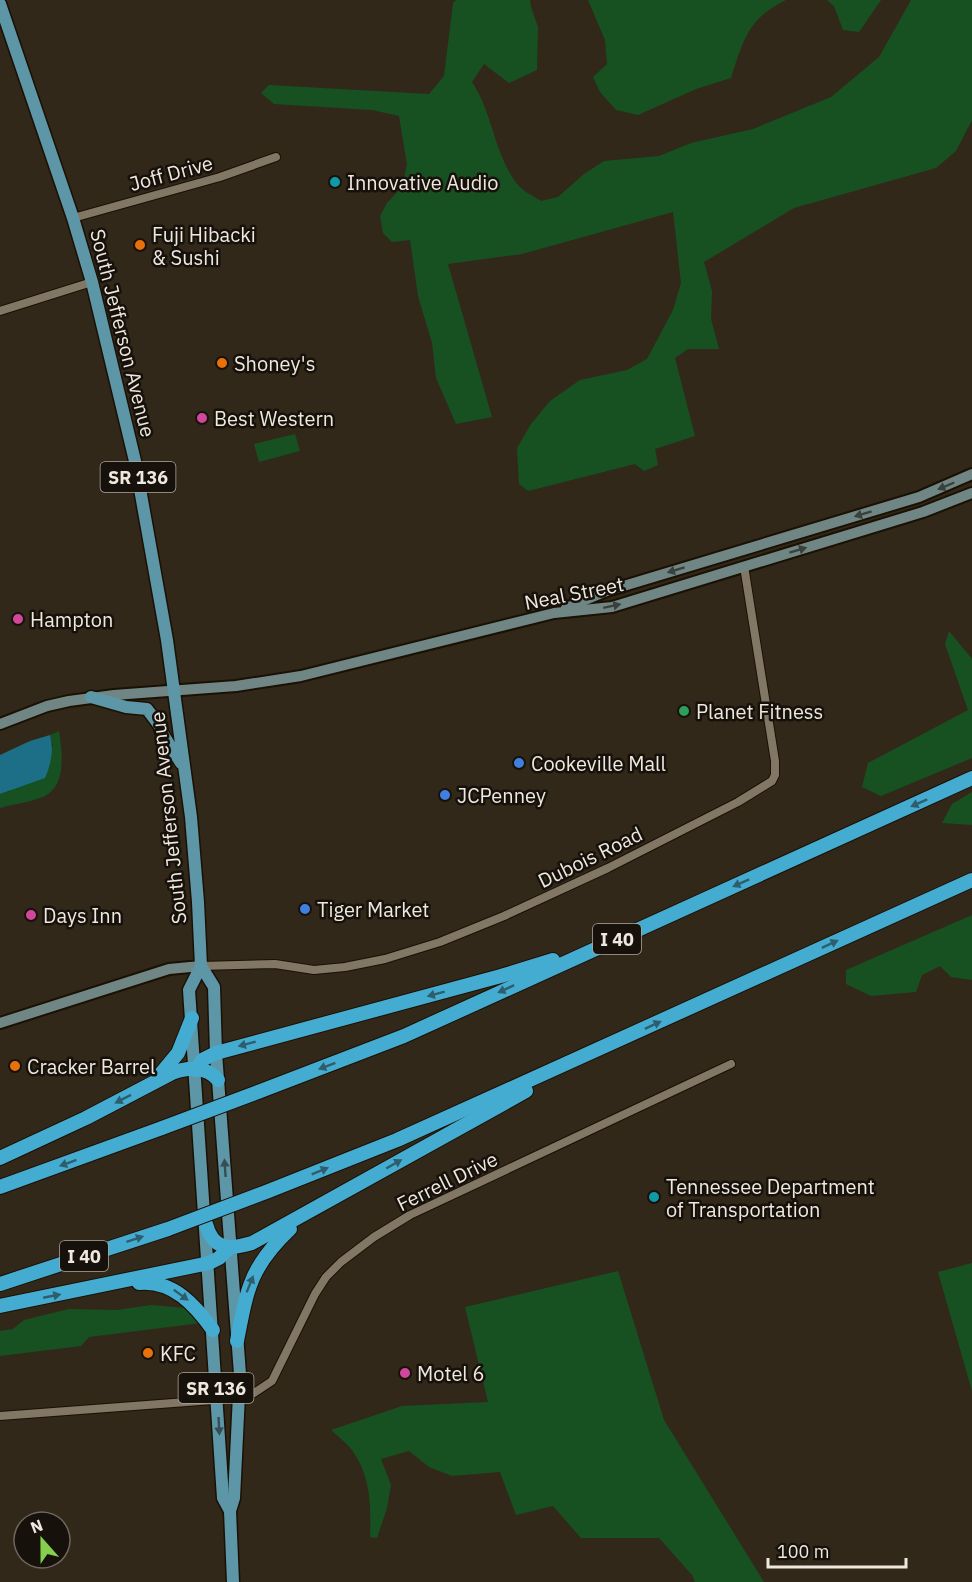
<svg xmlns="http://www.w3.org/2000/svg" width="972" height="1582" font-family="'IBM Plex Sans',sans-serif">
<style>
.green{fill:#175121}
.water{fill:#1d6e87}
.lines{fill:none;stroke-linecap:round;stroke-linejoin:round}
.street-casing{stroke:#1a1004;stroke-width:10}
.secondary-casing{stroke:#1a1004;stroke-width:14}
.primary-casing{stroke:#1a1004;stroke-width:15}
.highway-casing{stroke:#1a1004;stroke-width:16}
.street{stroke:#827665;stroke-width:8}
.secondary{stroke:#708685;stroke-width:10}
.primary{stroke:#5d96a6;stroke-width:12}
.highway{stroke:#45acd1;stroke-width:14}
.highway-bridge-casing{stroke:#1a1004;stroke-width:16;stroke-linecap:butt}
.highway-bridge{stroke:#45acd1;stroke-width:14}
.oneway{fill:#3a403c}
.oneway2{fill:#2e5e6e}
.oneway3{fill:#364d51}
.culture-dot{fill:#0f9aa8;stroke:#16110b;stroke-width:2}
.food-dot{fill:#e8710a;stroke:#16110b;stroke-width:2}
.hotel-dot{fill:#d1479c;stroke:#16110b;stroke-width:2}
.leisure-dot{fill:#2e9e5b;stroke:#16110b;stroke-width:2}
.shop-dot{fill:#3f7fe0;stroke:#16110b;stroke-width:2}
.labels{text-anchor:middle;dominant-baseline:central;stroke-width:5;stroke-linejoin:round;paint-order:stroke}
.shield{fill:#16110b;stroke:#aea89f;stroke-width:1.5}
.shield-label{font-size:18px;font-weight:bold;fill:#efe8df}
.street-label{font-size:20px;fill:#efe8df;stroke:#16110b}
.poi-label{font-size:20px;fill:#efe8df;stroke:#16110b;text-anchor:start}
</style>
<rect width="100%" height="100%" fill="#322819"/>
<g class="green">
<path d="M456,0H530L531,7L538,27L537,70L509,83L484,64L472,82C493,113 494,155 518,185C523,191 533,196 541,201L558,197L584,174L604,161L659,156L691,143L753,129L831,97L879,57L911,0H972V120L956,151L936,168L794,208L704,262L712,291L711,319L719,349H688L675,358L695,436L655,449L658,465L644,471L635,464L528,491L519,484L517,448L531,424L550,401L580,380L627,370L647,359L673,310L681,283L673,212L522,254L448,264L492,417L456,424L436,378L432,343L418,296L410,240L392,242L383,233L380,216L387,203L402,187L407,165L399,116L372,110L274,104L261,93L269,85L429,94L444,76L453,3Z"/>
<path d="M588,0H786C748,18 743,41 731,78L696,89L638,115L616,110L600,92L593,77L607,64L605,40Z"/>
<path d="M827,0H881L859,32L843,30L834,6Z"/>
<path d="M295,434L300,451L259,462L254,444Z"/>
<path d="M949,631L972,659V758L881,796L862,787L868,763L968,710L945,644Z"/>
<path d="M59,731C62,750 67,785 45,796C32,802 14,804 0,808V794L10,791L53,746L50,735Z"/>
<path d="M972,792V825L942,823L952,804Z"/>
<path d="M972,915V980L951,977L940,966L922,975L916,992L871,996L846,984V970Z"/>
<path d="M972,1263V1391L938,1272Z"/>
<path d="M618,1271L664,1420L764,1582H695L692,1575L659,1538H581L553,1506L516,1515L500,1472L452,1476L429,1467L409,1451L381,1459L391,1485L387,1508L377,1538L370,1537C371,1506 371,1477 352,1450C346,1443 338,1436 331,1430L402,1406L488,1402L465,1307Z"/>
<path d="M151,1305L186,1308L201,1323L89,1337L81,1346L0,1356V1331L13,1329L24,1320L69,1309L117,1310Z"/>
</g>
<path class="water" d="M50,735C54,750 51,764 45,778L0,794V755L30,741Z"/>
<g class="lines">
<g class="street-casing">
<g id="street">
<path d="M73,218L220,177L276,157"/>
<path d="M0,311L92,282"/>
<path d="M201,966L275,964L314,970L345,967L385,959L440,942L504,916L608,868L738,802L772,781L775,775V761L744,566"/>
<path d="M0,1416L240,1398L254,1393L272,1381L315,1294L326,1277L341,1262L374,1237L410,1215L731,1064"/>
</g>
</g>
<g class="secondary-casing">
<g id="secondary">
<path d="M566,608L607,591L919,497L972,474"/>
<path d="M0,724L47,706L69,701L114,695L236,686L301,676L554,613L612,607L923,512L972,493"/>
<path d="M0,1023L169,969L201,966"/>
</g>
</g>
<g class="primary-casing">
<g id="primary">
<path d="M0,4L73,218L92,282L135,461L167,640L191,817L198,902L201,966L189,990L223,1498L230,1511"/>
<path d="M91,697L126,707L147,709L159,725L162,733L181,763"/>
<path d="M201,966L214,987L216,1053L240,1374L234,1498L230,1511L233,1582"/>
</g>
</g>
<g class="highway-casing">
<g id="highway">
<path d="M196,1070L202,1060L216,1053L501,976L553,960"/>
<path d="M159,1076L178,1053L192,1018"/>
<path d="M258,1092L404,1036L972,778"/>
<path d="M0,1158L86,1118L172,1073C188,1067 207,1066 218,1080"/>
<path d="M0,1187L162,1128"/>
<path d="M266,1192L397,1140L972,880"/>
<path d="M206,1224C213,1250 229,1250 252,1243L526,1091"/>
<path d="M139,1283C173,1280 195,1305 213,1330"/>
<path d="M0,1284L168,1229"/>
<path d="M0,1306L209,1263L219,1258L230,1247"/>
<path d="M237,1341C247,1289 250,1267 290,1229"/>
</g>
</g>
<use href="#street" class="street"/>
<use href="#secondary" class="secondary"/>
<use href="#primary" class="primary"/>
<use href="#highway" class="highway"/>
<g class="highway-bridge-casing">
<g id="highway-bridge">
<path d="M162,1128L258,1092"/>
<path d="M168,1229L266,1192"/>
</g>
</g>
<use href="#highway-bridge" class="highway-bridge"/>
</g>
<defs><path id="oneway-solid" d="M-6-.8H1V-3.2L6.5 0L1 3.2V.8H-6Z" transform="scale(1.5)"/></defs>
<g class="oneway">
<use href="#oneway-solid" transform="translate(946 486) rotate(157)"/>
<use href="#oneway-solid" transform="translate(863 514) rotate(163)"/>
<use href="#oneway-solid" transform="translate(798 550) rotate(-17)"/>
<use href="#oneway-solid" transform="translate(676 570) rotate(163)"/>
<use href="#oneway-solid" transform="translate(612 606) rotate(-12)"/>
</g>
<g class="oneway2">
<use href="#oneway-solid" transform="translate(919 803) rotate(156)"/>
<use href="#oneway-solid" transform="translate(741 883) rotate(156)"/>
<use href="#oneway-solid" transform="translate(830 944) rotate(-25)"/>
<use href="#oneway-solid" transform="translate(506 989) rotate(155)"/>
<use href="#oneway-solid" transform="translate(436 994) rotate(165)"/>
<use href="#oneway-solid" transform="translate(653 1025) rotate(-25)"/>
<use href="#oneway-solid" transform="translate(247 1044) rotate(165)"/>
<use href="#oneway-solid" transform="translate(327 1066) rotate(159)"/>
<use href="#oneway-solid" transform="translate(123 1099) rotate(153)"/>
<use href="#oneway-solid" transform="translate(68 1163) rotate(160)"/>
<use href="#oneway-solid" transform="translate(394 1164) rotate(-30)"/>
<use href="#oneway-solid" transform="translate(320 1171) rotate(-22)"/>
<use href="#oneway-solid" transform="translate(135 1239) rotate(-18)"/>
<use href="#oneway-solid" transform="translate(250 1284) rotate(-68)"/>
<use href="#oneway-solid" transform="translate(181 1295) rotate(36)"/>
<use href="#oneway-solid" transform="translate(52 1296) rotate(-11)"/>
</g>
<g class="oneway3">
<use href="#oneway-solid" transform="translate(225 1168) rotate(-94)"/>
<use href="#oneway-solid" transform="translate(219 1426) rotate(87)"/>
</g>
<g class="culture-dot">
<circle cx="335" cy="182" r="6"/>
<circle cx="654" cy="1197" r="6"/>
</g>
<g class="food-dot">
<circle cx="140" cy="245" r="6"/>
<circle cx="222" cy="363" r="6"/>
<circle cx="15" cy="1066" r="6"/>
<circle cx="148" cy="1353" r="6"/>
</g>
<g class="hotel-dot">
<circle cx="202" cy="418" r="6"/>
<circle cx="18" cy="619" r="6"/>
<circle cx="31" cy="915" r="6"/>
<circle cx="405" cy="1373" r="6"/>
</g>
<circle class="leisure-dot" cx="684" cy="711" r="6"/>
<g class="shop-dot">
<circle cx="519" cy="763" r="6"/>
<circle cx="445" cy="795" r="6"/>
<circle cx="305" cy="909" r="6"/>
</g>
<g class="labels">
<g class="shield">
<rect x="100.5" y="462" width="75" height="30" rx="4.5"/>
<rect x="593" y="924" width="48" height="30" rx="4.5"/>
<rect x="60" y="1241" width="48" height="30" rx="4.5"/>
<rect x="178.5" y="1373" width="75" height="30" rx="4.5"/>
</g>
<g class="shield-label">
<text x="138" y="477">SR 136</text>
<text x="617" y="939">I 40</text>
<text x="84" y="1256">I 40</text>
<text x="216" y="1388">SR 136</text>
</g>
<g class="street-label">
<text transform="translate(171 173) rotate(-15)">Joff Drive</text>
<text transform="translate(123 333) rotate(76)">South Jefferson Avenue</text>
<text transform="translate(574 593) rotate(-11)">Neal Street</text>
<text transform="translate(168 818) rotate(-96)">South Jefferson Avenue</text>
<text transform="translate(590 857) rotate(-26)">Dubois Road</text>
<text transform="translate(447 1181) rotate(-26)">Ferrell Drive</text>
</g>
<g class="poi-label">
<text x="347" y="182">Innovative Audio</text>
<text x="152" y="234">Fuji Hibacki<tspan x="152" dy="23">&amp; Sushi</tspan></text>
<text x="234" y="363">Shoney's</text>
<text x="214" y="418">Best Western</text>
<text x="30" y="619">Hampton</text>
<text x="696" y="711">Planet Fitness</text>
<text x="531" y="763">Cookeville Mall</text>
<text x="457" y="795">JCPenney</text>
<text x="317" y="909">Tiger Market</text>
<text x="43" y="915">Days Inn</text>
<text x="27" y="1066">Cracker Barrel</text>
<text x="666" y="1186">Tennessee Department<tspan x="666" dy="23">of Transportation</tspan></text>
<text x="160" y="1353">KFC</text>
<text x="417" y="1373">Motel 6</text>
</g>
</g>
<g transform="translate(42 1540) rotate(339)"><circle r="28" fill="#16110b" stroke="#6d6760" stroke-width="1.5"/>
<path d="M0-4.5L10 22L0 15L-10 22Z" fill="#86cf4c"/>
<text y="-9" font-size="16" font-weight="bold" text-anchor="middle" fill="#efe8df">N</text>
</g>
<path d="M768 1558v9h138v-9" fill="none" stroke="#efe8df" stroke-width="3"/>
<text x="777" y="1558" font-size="18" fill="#efe8df" stroke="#16110b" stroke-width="4.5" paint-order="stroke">100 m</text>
</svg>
